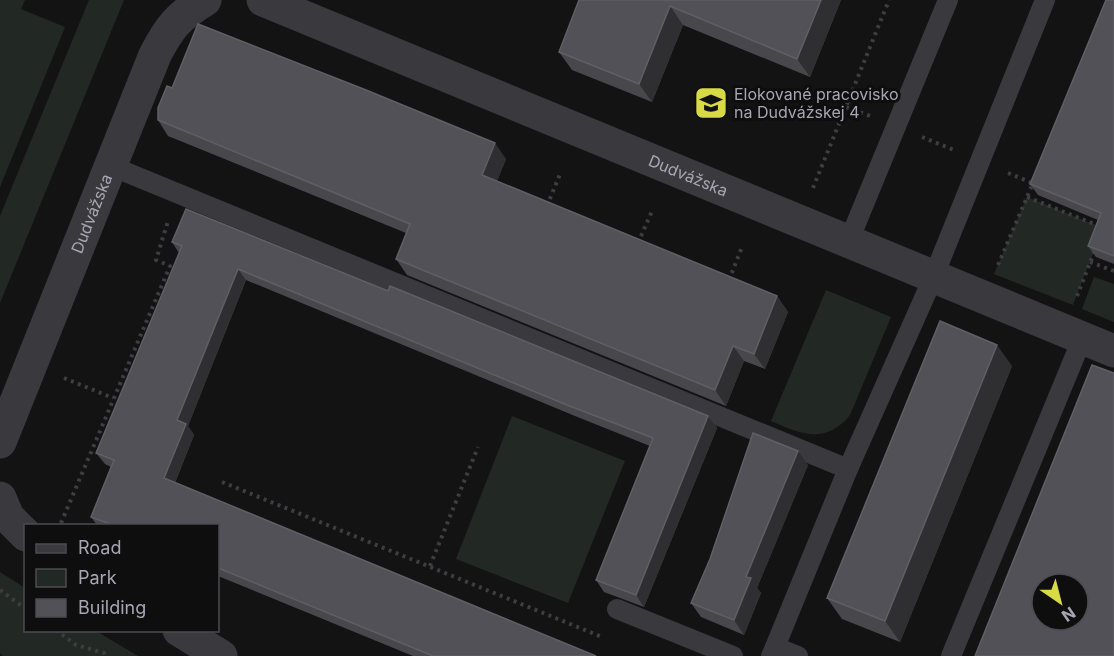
<svg xmlns="http://www.w3.org/2000/svg" width="1114" height="656" font-family="Inter,sans-serif">
<style>
.green{fill:#222925}
.lines{fill:none;stroke-linecap:round;stroke-linejoin:round}
.path{stroke:#3d3d42;stroke-width:4;stroke-dasharray:3 4.5;stroke-linecap:butt}
.service{stroke:#3a3a3e;stroke-width:20}
.minor{stroke:#3a3a3e;stroke-width:33}
.wall{fill:#48474c}
.shaded-wall{fill:#2f2e31}
.building{fill:#525157;stroke:#605f65;stroke-width:1.5;fill-rule:evenodd}
.labels{text-anchor:middle;dominant-baseline:central;stroke-width:6;stroke-linejoin:round;paint-order:stroke}
.poi-label{font-size:16px;fill:#a7a6b3;stroke:#0f0e0f;text-anchor:start}
.street-label{font-size:16px;fill:#a7a6b3;stroke:#0f0e0f}
</style>
<rect width="100%" height="100%" fill="#141314"/>
<g class="green">
<path d="M0,0H25L21,9L65,27L0,187Z"/>
<path d="M89,0H124L0,303V216Z"/>
<path d="M1027,197L1103,228L1073,305L994,274Z"/>
<path d="M1094,277L1114,284V322L1082,309Z"/>
<path d="M826,290L891,317L850,415C825,445 801,434 771,421Z"/>
<path d="M512,416L625,461L568,603L456,559Z"/>
<path d="M0,572L25,588L26,630L96,631L138,656H3L0,653Z"/>
</g>
<g class="lines">
<g class="path">
<path d="M846,107L870,116"/>
<path d="M922,137L954,150"/>
<path d="M1008,173L1035,184"/>
<path d="M813,188L889,0"/>
<path d="M1027,197L1099,226"/>
<path d="M547,206L560,174"/>
<path d="M638,243L652,211"/>
<path d="M1090,262L1114,271"/>
<path d="M998,265L1033,183"/>
<path d="M729,280L742,247"/>
<path d="M1077,296L1095,250"/>
<path d="M64,378L113,398"/>
<path d="M222,482L602,637"/>
<path d="M61,523L170,266L156,260L168,221"/>
<path d="M430,566L478,447"/>
<path d="M0,590L26,609"/>
<path d="M56,630L76,645L104,653L105,656"/>
</g>
<g class="service">
<path d="M111,166L848,469"/>
<path d="M848,243L948,0"/>
<path d="M617,609L733,656"/>
<path d="M775,647L848,469L933,278L1045,0"/>
<path d="M771,656L775,647L798,656"/>
<path d="M951,656L1082,339"/>
</g>
<g class="minor">
<path id="s1" d="M263,0L1114,351"/>
<path id="s2" d="M0,442L155,55C169,28 178,16 205,0"/>
<path d="M0,498L8,517L26,535"/>
<path d="M179,630L221,656"/>
</g>
</g>
<g class="wall">
<path d="M579,0H841L810,77L683,25L652,102L572,70L559,52Z"/>
<path d="M1114,0V264L1096,257L1088,246L1098,220L1038,195L1030,184Z"/>
<path d="M158,120L506,159L497,181L777,296L788,312L765,369L744,361L726,406L407,275L396,259L406,233L168,136Z"/>
<path d="M172,242L388,291L708,416L717,428L644,607L604,592L596,580L650,446L575,416L246,280L188,426L194,435L175,483L596,656H413L218,576V525H97L91,517L111,467L105,464L96,453L179,253Z"/>
<path d="M1012,366L900,642L842,619L827,598Z"/>
<path d="M808,465L757,588L761,593L744,635L701,617L691,603Z"/>
</g>
<g class="shaded-wall">
<path d="M821,0H841L810,77L797,59Z"/>
<path d="M670,6L683,25L652,102L639,84Z"/>
<path d="M495,143L506,159L493,191L482,175Z"/>
<path d="M238,269L246,280L188,426L194,435L172,490L164,478L177,420Z"/>
<path d="M777,296L788,312L765,369L754,354Z"/>
<path d="M997,345L1012,366L900,642L885,621Z"/>
<path d="M733,346L744,361L726,406L715,390Z"/>
<path d="M708,416L717,428L644,607L636,595Z"/>
<path d="M798,451L808,465L757,588L761,593L744,635L734,620L746,577Z"/>
</g>
<g class="building">
<path d="M579,0H821L797,59L670,6L639,84L559,52Z"/>
<path d="M1106,0H1114V256L1088,246L1101,213L1030,184Z"/>
<path d="M198,24L366,90L495,143L482,175L777,296L754,354L733,346L715,390L396,259L410,224L158,120V108L167,86L172,88Z"/>
<path d="M186,209L388,291L390,286L708,416L636,595L596,580L653,438L567,405L238,269L177,420L186,424L164,478L596,656H433L218,568V525H113L91,517L114,460L96,453L182,246L172,242Z"/>
<path d="M940,321L997,345L885,621L827,598Z"/>
<path d="M1092,365L1114,373V656H975ZM1042,584H1078V620H1042Z"/>
<path d="M753,433L798,451L746,577L751,578L734,620L691,603L710,559Z"/>
</g>
<defs>
<g id="school-square" transform="scale(1.725)"><rect x="-9" y="-9" width="18" height="18" rx="4" fill="#d8da45" stroke="#0f0e0f"/><path d="M0-5L7-2L0 1L-7-2ZM-4 1L0 2.5L4 1V4Q0 6-4 4Z" fill="#111"/></g>
</defs>
<g fill-rule="evenodd">
<use href="#school-square" x="711" y="103"/>
</g>
<g class="labels">
<g class="poi-label">
<text x="734" y="94">Elokované pracovisko<tspan x="734" dy="18">na Dudvážskej 4</tspan></text>
</g>
<g class="street-label">
<text stroke="none"><textPath href="#s1" startOffset="460">Dudvážska</textPath></text>
<text stroke="none"><textPath href="#s2" startOffset="246">Dudvážska</textPath></text>
</g>
</g>
<rect x="24" y="524" width="195" height="108" fill="#0f0e0f" stroke="#4c4b51" stroke-width="1.5"/>
<rect x="36" y="544" width="30" height="9" fill="#3a3a3e" stroke="#4c4b51" stroke-width="1.5"/>
<text x="78" y="554" font-size="18" fill="#a7a6b3">Road</text>
<rect x="36" y="569" width="30" height="18" fill="#222925" stroke="#4c4b51" stroke-width="1.5"/>
<text x="78" y="584" font-size="18" fill="#a7a6b3">Park</text>
<rect x="36" y="599" width="30" height="18" fill="#525157" stroke="#4c4b51" stroke-width="1.5"/>
<text x="78" y="614" font-size="18" fill="#a7a6b3">Building</text>
<g transform="translate(1060 602) rotate(145)"><circle r="28" fill="#0f0e0f" stroke="#4c4b51" stroke-width="1.5"/>
<path d="M0-4.5L10 22L0 15L-10 22Z" fill="#d8da45"/>
<text y="-9" font-size="16" font-weight="bold" text-anchor="middle" fill="#a7a6b3">N</text>
</g>
</svg>
